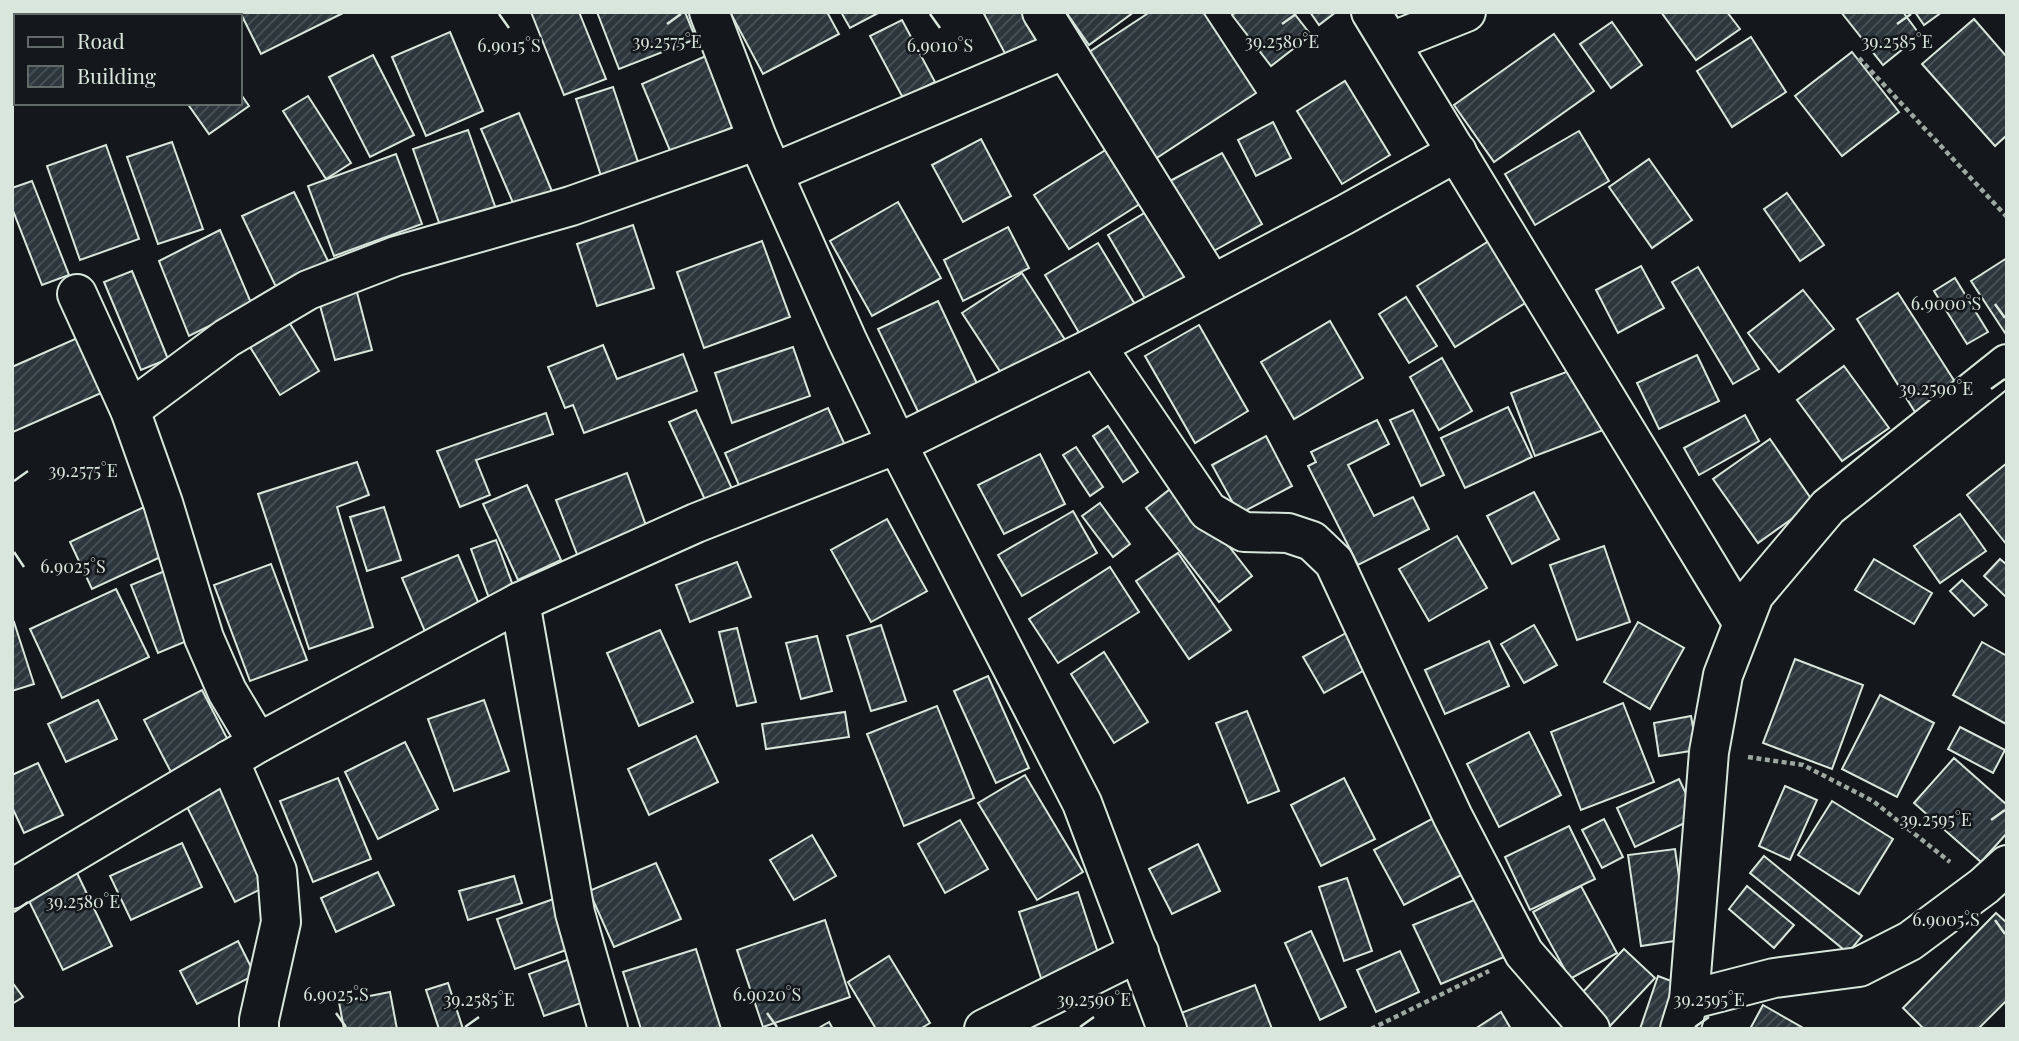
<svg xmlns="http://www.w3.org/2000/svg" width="2019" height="1041" font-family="'Playfair Display',serif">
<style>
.building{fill:url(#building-hatch);stroke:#d8e6dc;stroke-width:2}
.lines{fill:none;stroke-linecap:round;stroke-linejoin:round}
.street-casing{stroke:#d8e6dc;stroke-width:42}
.path{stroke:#9da8a2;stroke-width:4.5;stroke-dasharray:5 3.5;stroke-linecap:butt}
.street{stroke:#14181c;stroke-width:38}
.ticks{fill:none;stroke:#d8e6dc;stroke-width:2.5}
.ticks-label{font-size:18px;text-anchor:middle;fill:#d8e6dc;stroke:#14181c;stroke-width:5;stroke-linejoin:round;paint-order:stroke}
</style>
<defs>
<pattern id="building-hatch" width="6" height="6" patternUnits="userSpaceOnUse" patternTransform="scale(1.75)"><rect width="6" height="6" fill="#2c363c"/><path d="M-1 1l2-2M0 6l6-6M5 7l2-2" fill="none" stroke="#4a5358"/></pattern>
</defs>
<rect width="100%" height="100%" fill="#14181c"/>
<g class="building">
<path d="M12,12H54L57,16H16V76L12,71Z"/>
<path d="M75,12H175L177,16H78Z"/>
<path d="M240,12H345L261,54Z"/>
<path d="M531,12H579L606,79L564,95Z"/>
<path d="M597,12H685L696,39L619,69Z"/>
<path d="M730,12H827L839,34L763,74Z"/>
<path d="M841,12H880L850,28Z"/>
<path d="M983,12H1036L1050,39L1009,61Z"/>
<path d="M1066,12H1134L1089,45Z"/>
<path d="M1150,12H1203L1256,93L1155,159L1086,54Z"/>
<path d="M1236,12H1293L1311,35L1271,66L1232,15Z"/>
<path d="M1310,12H1336L1319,25Z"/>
<path d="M1661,12H1727L1740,29L1696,60Z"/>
<path d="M1841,12H1903L1920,35L1883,65Z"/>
<path d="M1915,12H1942L1924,25Z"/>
<path d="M1974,19L2007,57V135L1995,146L1922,64Z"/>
<path d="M902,20L935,82L903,98L870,36Z"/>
<path d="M1612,22L1642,65L1611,88L1580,44Z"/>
<path d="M450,32L483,111L426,136L392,57Z"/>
<path d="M1554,34L1594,91L1494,162L1454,105Z"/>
<path d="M1751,37L1786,92L1732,127L1697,71Z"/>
<path d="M1852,52L1899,112L1842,156L1795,96Z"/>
<path d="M373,55L414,135L370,157L329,77Z"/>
<path d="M708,55L738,125L671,153L642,84Z"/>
<path d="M1345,81L1390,155L1342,184L1297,111Z"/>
<path d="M613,87L641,171L603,182L576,99Z"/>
<path d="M240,93L249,106L209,134L187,103H240Z"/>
<path d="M308,96L351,163L326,179L283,111Z"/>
<path d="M519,113L554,196L517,212L481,129Z"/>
<path d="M1273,122L1291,158L1256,176L1238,140Z"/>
<path d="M468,130L497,212L442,231L413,149Z"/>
<path d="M1579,131L1609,181L1535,225L1505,174Z"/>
<path d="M981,139L1011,196L963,222L932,165Z"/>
<path d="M172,142L203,229L158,244L127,157Z"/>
<path d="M106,145L139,239L80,260L47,166Z"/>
<path d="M1112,146L1146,200L1069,249L1034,195Z"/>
<path d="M1222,153L1262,224L1210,253L1170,181Z"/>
<path d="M396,154L422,224L334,256L308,186Z"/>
<path d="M1649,159L1692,220L1652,248L1609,187Z"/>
<path d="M32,181L69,275L42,285L12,208V188Z"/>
<path d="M294,192L329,263L277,289L242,216Z"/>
<path d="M1787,193L1824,245L1800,261L1764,209Z"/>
<path d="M898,202L941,278L872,316L830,241Z"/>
<path d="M1156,206L1200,280L1151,309L1108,235Z"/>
<path d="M633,225L654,288L597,306L577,244Z"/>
<path d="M1008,227L1029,268L963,301L944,260Z"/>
<path d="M220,230L252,305L189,336L159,261Z"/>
<path d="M762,241L790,317L704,348L677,272Z"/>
<path d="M1489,241L1527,302L1455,347L1417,286Z"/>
<path d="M1098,243L1139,311L1085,343L1045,275Z"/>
<path d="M2007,258V336L1971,281Z"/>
<path d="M1641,266L1664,308L1618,333L1596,290Z"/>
<path d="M1698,267L1759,369L1733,384L1672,282Z"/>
<path d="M132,271L168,359L141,370L104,282Z"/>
<path d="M1022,273L1069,346L1009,385L962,313Z"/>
<path d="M1955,278L1988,332L1967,344L1934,291Z"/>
<path d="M354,281L372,350L335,360L316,291Z"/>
<path d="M1803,290L1834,329L1779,372L1748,333Z"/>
<path d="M1898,293L1957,385L1915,412L1857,319Z"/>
<path d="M1406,297L1437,346L1409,363L1379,314Z"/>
<path d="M938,301L982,394L923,422L878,329Z"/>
<path d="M284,314L319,371L280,395L245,339Z"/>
<path d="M1330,321L1363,378L1294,419L1261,362Z"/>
<path d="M1199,325L1248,411L1195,443L1145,356Z"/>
<path d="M84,335L108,390L13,432L12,367Z"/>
<path d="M603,345L617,379L683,354L697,391L584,433L573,405L565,408L548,367Z"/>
<path d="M793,347L810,396L732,423L715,373Z"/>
<path d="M1697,355L1719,401L1659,429L1637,383Z"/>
<path d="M1442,358L1472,411L1439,430L1410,377Z"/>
<path d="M1582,366L1606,429L1535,456L1511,393Z"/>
<path d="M1844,366L1889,428L1842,461L1797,400Z"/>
<path d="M1508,407L1532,457L1465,488L1441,438Z"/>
<path d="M828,408L849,454L745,499L725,453Z"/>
<path d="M696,410L733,491L706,502L669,422Z"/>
<path d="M1413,410L1444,475L1421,486L1390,420Z"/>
<path d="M546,413L553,434L476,460L490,495L460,507L437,451Z"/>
<path d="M1745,415L1759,441L1699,475L1684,448Z"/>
<path d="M1377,420L1389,444L1348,465L1374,516L1413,497L1429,529L1358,565L1308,466L1316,462L1311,452Z"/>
<path d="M1108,426L1138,472L1123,482L1093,436Z"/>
<path d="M1266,436L1292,486L1239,514L1212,465Z"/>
<path d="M1770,439L1814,503L1758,543L1713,479Z"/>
<path d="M1076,447L1103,487L1090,496L1063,455Z"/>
<path d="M1040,454L1065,504L1004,534L978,485Z"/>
<path d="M357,462L369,495L337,507L373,627L309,649L258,494Z"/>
<path d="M2007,463V545L1967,495Z"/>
<path d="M627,473L652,542L582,567L556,500Z"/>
<path d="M1179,482L1252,576L1219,602L1146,508Z"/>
<path d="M527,485L561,560L518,580L483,504Z"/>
<path d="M1534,492L1559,539L1512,564L1487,516Z"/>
<path d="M1100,503L1130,544L1113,557L1082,516Z"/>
<path d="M144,507L167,554L92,589L70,542Z"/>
<path d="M384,507L401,560L367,571L350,517Z"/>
<path d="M1073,511L1097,553L1022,596L998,555Z"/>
<path d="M1960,514L1986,551L1940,583L1914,546Z"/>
<path d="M887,519L927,591L871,622L831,550Z"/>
<path d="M1457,536L1487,588L1429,621L1399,569Z"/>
<path d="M496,540L518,599L493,609L471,549Z"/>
<path d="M1604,546L1630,622L1577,640L1550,565Z"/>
<path d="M1178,553L1231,630L1189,659L1136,581Z"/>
<path d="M458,555L482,611L426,634L402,578Z"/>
<path d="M1874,559L1932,593L1914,624L1855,590Z"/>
<path d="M2000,559L2007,565V598L1984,576Z"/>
<path d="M737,562L751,597L690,622L676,585Z"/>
<path d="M271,564L307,660L250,681L214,585Z"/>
<path d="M1110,567L1139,612L1058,663L1029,619Z"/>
<path d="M167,570L194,638L158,653L131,585Z"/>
<path d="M1962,580L1987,605L1974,616L1950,591Z"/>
<path d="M116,589L149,657L62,698L30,629Z"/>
<path d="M14,622L34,684L12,691V623Z"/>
<path d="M1638,622L1684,648L1650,709L1604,682Z"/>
<path d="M881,625L906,701L871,711L847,636Z"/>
<path d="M1534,625L1557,665L1524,683L1501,644Z"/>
<path d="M737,628L756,702L737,706L719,632Z"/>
<path d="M1355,628L1375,664L1324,693L1303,657Z"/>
<path d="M660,630L693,702L639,726L607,653Z"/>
<path d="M817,636L832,691L801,699L786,643Z"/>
<path d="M1489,641L1509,686L1445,714L1425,670Z"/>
<path d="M1982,642L2007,656L2006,724L1953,695Z"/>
<path d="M1104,652L1148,722L1114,743L1071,674Z"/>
<path d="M1795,659L1863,685L1832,769L1763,743Z"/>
<path d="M988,676L1029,768L996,783L954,691Z"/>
<path d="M202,690L231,746L173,776L144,720Z"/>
<path d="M1880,695L1934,723L1897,797L1842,769Z"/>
<path d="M98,700L117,739L66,762L48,724Z"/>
<path d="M484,700L509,771L454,791L428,719Z"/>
<path d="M1623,703L1654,782L1581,810L1551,732Z"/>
<path d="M937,706L974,798L904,826L867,734Z"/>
<path d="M1247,711L1279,791L1248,803L1216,723Z"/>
<path d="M845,712L849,737L766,749L762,724Z"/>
<path d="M1691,716L1697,750L1659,756L1654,723Z"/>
<path d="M1960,727L2005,750L1993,773L1948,749Z"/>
<path d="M1529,732L1561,795L1499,827L1467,764Z"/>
<path d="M696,736L718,782L649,815L628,769Z"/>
<path d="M405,742L438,809L378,839L345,772Z"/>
<path d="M1954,758L2007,805V833L1981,862L1914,803Z"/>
<path d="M38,763L63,815L24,833L12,807V775Z"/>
<path d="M1025,775L1083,872L1037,900L978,803Z"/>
<path d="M338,778L371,859L313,882L280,801Z"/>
<path d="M1344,778L1375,839L1321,866L1291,805Z"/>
<path d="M1679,779L1697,817L1635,847L1617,808Z"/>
<path d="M221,780L273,883L235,902L183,799Z"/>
<path d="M1785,786L1817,800L1790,860L1759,846Z"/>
<path d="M1832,801L1893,839L1859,894L1798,855Z"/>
<path d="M1439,815L1469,871L1404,905L1374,850Z"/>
<path d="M1604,819L1623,857L1602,868L1582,830Z"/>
<path d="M960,820L988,869L945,893L918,844Z"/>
<path d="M1569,826L1595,879L1530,910L1505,857Z"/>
<path d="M812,835L836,876L794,900L770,860Z"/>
<path d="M182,843L202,887L131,920L110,876Z"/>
<path d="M1198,844L1220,891L1172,914L1149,869Z"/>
<path d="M1675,849L1688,939L1641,946L1628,855Z"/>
<path d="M1764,856L1862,936L1848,953L1750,873Z"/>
<path d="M656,863L681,919L614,947L589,891Z"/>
<path d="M378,872L394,905L336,932L321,898Z"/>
<path d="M77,873L112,946L63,970L27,897Z"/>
<path d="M514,876L522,903L468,920L459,891Z"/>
<path d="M1347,878L1372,951L1344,961L1319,887Z"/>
<path d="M1581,886L1617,953L1570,979L1533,912Z"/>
<path d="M1747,886L1794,925L1774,948L1729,909Z"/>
<path d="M1078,892L1103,968L1044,987L1019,912Z"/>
<path d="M1484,896L1511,954L1441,984L1413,925Z"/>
<path d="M559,897L577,946L515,969L497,919Z"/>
<path d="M1996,913L2007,923V1000L1978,1029H1924L1903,1008Z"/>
<path d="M825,920L850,997L763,1027L737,950Z"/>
<path d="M1311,931L1346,1007L1320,1020L1285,943Z"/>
<path d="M238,941L255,975L197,1004L180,971Z"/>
<path d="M696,949L721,1029H641L623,972Z"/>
<path d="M1624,949L1655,978L1610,1026L1579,996Z"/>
<path d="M1400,951L1419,992L1376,1012L1357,970Z"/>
<path d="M889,956L930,1023L920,1029H876L848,982Z"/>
<path d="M575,957L590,1000L544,1016L529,974Z"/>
<path d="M1658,976L1687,987L1673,1029H1640Z"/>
<path d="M12,982L23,997L12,1004Z"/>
<path d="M448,983L463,1029H439L426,990Z"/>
<path d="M1255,985L1272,1029H1187L1181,1013Z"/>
<path d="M390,992L397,1029H344L339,1002Z"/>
<path d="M1763,1005L1805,1029H1750Z"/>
<path d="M1501,1012L1511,1029H1475Z"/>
<path d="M829,1022L833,1029H817Z"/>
</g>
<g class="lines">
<g class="street-casing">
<g id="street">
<path d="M709,12L758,140L847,340L897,444L1082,803L1167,1029"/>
<path d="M1042,12L1212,284"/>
<path d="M1371,12L1742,622"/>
<path d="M1391,42L1466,12"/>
<path d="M773,173L1063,50"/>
<path d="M77,294L130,410L163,503L204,638L227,691L258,743"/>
<path d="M1096,346L1208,511L1244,532L1288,533L1312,541L1334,562L1453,817L1524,953L1590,1029"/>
<path d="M130,410L227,338L308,290L396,256L571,206L758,140"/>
<path d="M520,602L575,913L608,1029"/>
<path d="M229,760L277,871L281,922L259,1020V1029"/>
<path d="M12,889L258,743L520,602L696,523L897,444L1096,346L1344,215L1457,152"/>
<path d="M1689,1000L1774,978L1859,967L1910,941L1984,886L2007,865"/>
<path d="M984,1029L1139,952"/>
<path d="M1680,1029L1689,1000L1709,752L1723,675L1754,595L1828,507L2007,364"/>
</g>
</g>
<g class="path">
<path d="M1859,58L2007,217"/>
<path d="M1748,757L1803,765L1873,801L1950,862"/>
<path d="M1371,1029L1489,971"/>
</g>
<use href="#street" class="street"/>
</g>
<path class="ticks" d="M499,14L509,28M930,14L940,28M667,24L681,14M1282,24L1296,14M1897,24L1911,14M1995,304L2005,318M1991,389L2005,379M14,481L28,471M14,552L24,567M1991,820L2005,810M14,912L28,902M1995,920L2005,934M336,1013L346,1027M767,1013L777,1027M465,1027L479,1017M1080,1027L1094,1017M1695,1027L1709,1017"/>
<g class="ticks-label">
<text x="667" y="48">39.2575°E</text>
<text x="1282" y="48">39.2580°E</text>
<text x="1897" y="48">39.2585°E</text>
<text x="509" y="52">6.9015°S</text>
<text x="940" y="52">6.9010°S</text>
<text x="1946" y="310">6.9000°S</text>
<text x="1936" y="395">39.2590°E</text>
<text x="83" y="477">39.2575°E</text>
<text x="73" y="573">6.9025°S</text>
<text x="1936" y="826">39.2595°E</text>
<text x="83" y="908">39.2580°E</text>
<text x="1946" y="926">6.9005°S</text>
<text x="336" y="1001">6.9025°S</text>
<text x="767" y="1001">6.9020°S</text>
<text x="479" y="1006">39.2585°E</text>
<text x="1094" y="1006">39.2590°E</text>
<text x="1709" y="1006">39.2595°E</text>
</g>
<rect width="2019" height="1041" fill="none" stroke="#d8e6dc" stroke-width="28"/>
<rect x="14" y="14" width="228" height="91" fill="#14181c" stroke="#626a69" stroke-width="2"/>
<rect x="28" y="37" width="35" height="10" fill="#14181c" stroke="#626a69" stroke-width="2"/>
<text x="77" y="49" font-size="21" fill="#d8e6dc">Road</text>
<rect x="28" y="66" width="35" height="21" fill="url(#building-hatch)" stroke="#626a69" stroke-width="2"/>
<text x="77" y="84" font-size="21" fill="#d8e6dc">Building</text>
</svg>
